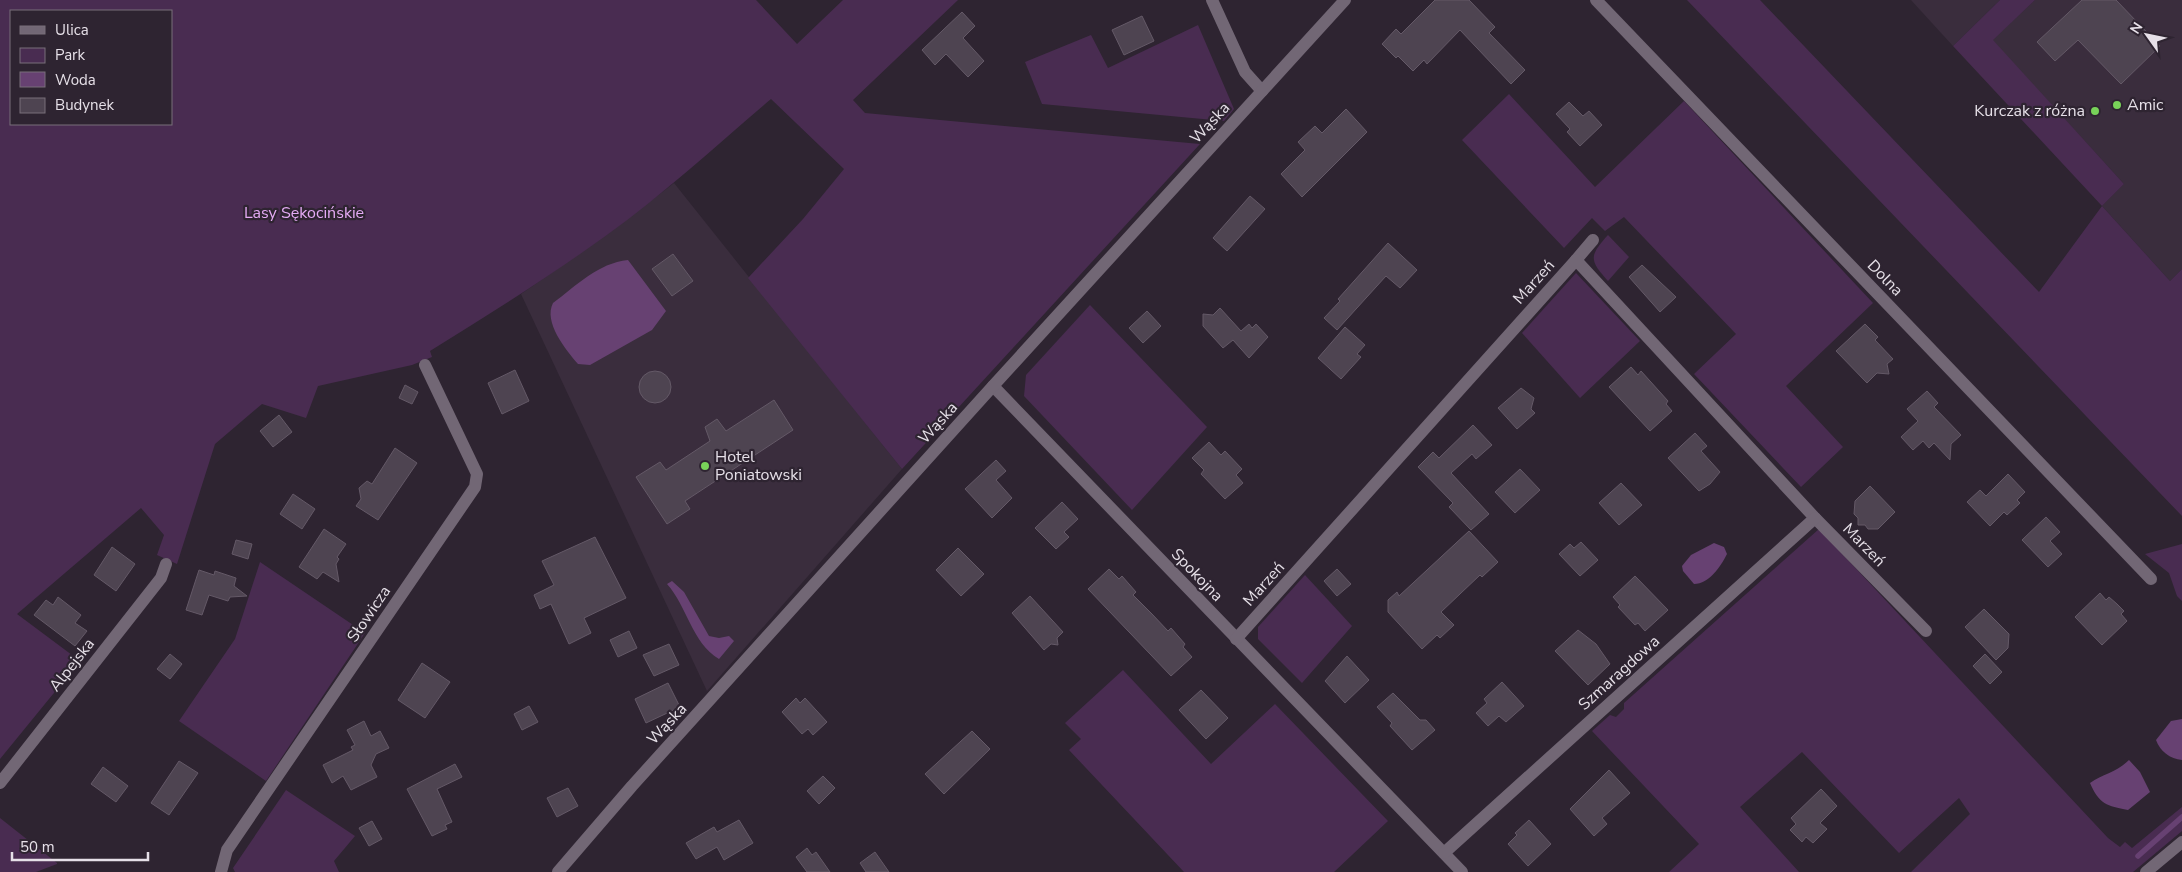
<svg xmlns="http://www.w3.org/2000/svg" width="2182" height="872" font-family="'Nunito Sans',sans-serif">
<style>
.built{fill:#3a2d3d}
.green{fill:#492c51;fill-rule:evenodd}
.water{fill:#674172}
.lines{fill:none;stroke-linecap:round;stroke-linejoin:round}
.stream{stroke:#674172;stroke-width:5.5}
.building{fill:#4e4451;stroke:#645967}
.minor{stroke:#726775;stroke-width:12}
.poi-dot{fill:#78d259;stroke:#2e2431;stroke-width:2}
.labels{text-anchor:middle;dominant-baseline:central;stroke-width:4.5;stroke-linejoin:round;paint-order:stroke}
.poi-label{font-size:16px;fill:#e6e0e8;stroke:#2e2431;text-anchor:start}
.street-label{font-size:16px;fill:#e6e0e8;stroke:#2e2431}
.park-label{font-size:16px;fill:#e5abf5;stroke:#2e2431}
</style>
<rect width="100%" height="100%" fill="#2e2431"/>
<g class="built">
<path d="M1911,0H2000L1953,46Z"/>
<path d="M2035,0H2182V269L2170,281L2102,206L2124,184L1992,40Z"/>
<path d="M674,183L902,469L707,691L521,294L608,234Z"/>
</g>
<g class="green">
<path d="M0,0H756L797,44L843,0H958L853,100L865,113L1200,144L902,469L748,278L803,219L844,169L771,99C717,145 665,193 607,235C550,276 490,314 430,351L432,357L412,365L318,386L306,418L262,404L215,444L177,564L157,555L164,535L141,508L17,614L80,661L0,759ZM11,11H171V124H11Z"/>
<path d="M1687,0H1760L2039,292L2102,206L1953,46L2000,0H2035L1993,40L2124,184L2102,206L2170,281L2182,269V516Z"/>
<path d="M1198,25L1234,109L1224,121L1042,104L1025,62L1091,35L1108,68Z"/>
<path d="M1509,94L1595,187L1684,101L1873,303L1786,386L1843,447L1801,487L1694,374L1736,334L1624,217L1605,231L1592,218L1564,248L1462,140Z"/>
<path d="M1608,235L1629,257L1608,281C1589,260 1589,256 1608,235Z"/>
<path d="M1576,273L1640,341L1580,398L1522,333Z"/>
<path d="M1090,305L1207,427L1132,510L1024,396L1026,375Z"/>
<path d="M1819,529L2108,838L2120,847L2125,842L2132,848L2182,807V831L2133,872H1911L1970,814L1959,798L1899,853L1802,752L1740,807L1799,872H1669L1699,844L1592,731L1610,715L1616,717L1624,709V703Z"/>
<path d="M2182,544V601L2177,596L2169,573L2145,554Z"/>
<path d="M260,562L365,633L266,781L179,721L235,639Z"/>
<path d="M1305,575L1352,626L1302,683L1258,639V627Z"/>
<path d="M1123,670L1211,764L1275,704L1388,821L1334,872H1184L1069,750L1081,739L1065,723Z"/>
<path d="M286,790L355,836L334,861L339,872H235L233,868Z"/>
<path d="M0,818L57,863V864L36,872H0Z"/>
</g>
<g class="water">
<path d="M628,260L666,311L652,330L590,365L578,364C566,350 543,322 553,303C576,286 598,263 628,260Z"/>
<path d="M1714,543L1724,547L1727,554C1721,566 1709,584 1694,584L1683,571L1682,566L1691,555Z"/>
<path d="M672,581L684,592L709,636L719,638L729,636L734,641L719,659C692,643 687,606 667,584Z"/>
<path d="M2182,719V760C2170,759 2160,751 2156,740L2171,721Z"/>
<path d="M2129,760L2140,772L2150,792L2128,810C2107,806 2099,804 2090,783C2103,774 2117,772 2129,760Z"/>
</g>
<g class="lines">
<path class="stream" d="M2138,856L2182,817"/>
</g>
<g class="building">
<path d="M1435,0H1469L1495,27L1489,33L1525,70L1511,84L1460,30L1427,64L1424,60L1413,71L1398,56L1396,58L1382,44L1396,29L1401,34Z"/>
<path d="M2082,0H2116L2160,46L2121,84L2078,40L2055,61L2037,42Z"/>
<path d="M962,12L975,26L963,38L984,61L968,77L946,54L935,65L922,50Z"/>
<path d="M1142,16L1154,41L1124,55L1112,30Z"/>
<path d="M1569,102L1583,116L1589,111L1602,125L1580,146L1567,132L1570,129L1556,114Z"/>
<path d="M1346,109L1367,132L1302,197L1281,174L1305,150L1298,142L1315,126L1322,133Z"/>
<path d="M1250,196L1265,209L1227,251L1213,238Z"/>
<path d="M1388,243L1417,270L1400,288L1386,276L1337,330L1324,318L1340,301L1338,299Z"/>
<path d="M673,254L693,281L672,296L652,269Z"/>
<path d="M1642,265L1676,297L1660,312L1629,277Z"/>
<path d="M1220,308L1241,331L1249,324L1252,328L1256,324L1268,337L1249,358L1233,340L1223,348L1203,326V314L1213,315Z"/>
<path d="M1147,311L1161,326L1143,343L1129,328Z"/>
<path d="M1865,324L1878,337L1875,340L1893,359L1887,364L1889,374L1877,373L1867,383L1836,351Z"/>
<path d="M1345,327L1365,345L1357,354L1361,357L1341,379L1318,358Z"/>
<path d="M1631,367L1638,375L1641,371L1668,401L1666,404L1672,411L1650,431L1609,387Z"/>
<path d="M515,370L529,401L502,414L488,383Z"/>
<circle cx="655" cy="387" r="16"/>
<path d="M405,385L418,392L412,404L399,398Z"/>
<path d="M1521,388L1534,398L1531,409L1535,413L1517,429L1498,408Z"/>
<path d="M1927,391L1938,403L1934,407L1961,435L1951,444L1950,460L1934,443L1929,448L1923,441L1913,450L1901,437L1918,421L1907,409Z"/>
<path d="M774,400L793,430L685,501L690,509L667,524L636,477L660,462L666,470L710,441L705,427L717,419L726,431Z"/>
<path d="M279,415L292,432L273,447L260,431Z"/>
<path d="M1473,425L1492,445L1476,459L1472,454L1451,473L1489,514L1471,530L1449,507L1453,503L1418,467L1433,452L1439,458Z"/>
<path d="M1695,433L1707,446L1701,451L1720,472L1710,484L1699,491L1668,458Z"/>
<path d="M1209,442L1221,455L1225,451L1242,469L1236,475L1243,483L1225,499L1201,474L1204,470L1192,458Z"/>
<path d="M395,448L417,463L378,520L356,506L361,499L359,488L367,481L372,484Z"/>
<path d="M996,460L1006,471L996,480L1012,498L992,518L965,489Z"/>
<path d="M1520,469L1540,490L1515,513L1495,492Z"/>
<path d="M2008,474L2025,492L2017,500L2020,503L2007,515L2004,512L1990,526L1967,502L1980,490L1986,496Z"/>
<path d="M1621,483L1642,505L1619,525L1599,503Z"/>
<path d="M1870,486L1895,512L1878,529H1868L1865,525H1858V518L1854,514L1855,501Z"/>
<path d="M293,494L315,509L302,529L280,514Z"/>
<path d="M1062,502L1078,519L1064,532L1069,537L1056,549L1035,528Z"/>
<path d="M2046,517L2060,532L2050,541L2062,554L2048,567L2022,540Z"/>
<path d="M324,529L346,544L337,557L339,559L336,564L339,582L323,572L317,579L299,567Z"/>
<path d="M1469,531L1498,562L1482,577L1480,575L1441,612L1454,625L1440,638L1437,635L1422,649L1388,612V600L1397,592L1399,596Z"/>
<path d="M595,537L626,598L584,618L591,633L569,644L551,604L540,609L534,595L554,585L542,561Z"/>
<path d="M236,540L252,544L248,559L232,554Z"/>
<path d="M1581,542L1598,560L1580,576L1559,554L1570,544L1574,548Z"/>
<path d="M112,547L135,564L116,591L94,575Z"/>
<path d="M958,548L984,574L961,596L936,570Z"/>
<path d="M1109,569L1119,579L1122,576L1136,592L1133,595L1152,614L1168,631L1171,628L1185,644L1183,647L1192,657L1171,676L1088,589Z"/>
<path d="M1337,569L1351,584L1337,596L1324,581Z"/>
<path d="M199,570L214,575L215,571L236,578L234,586L247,596L230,597L228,601L209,595L202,615L186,610Z"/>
<path d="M1635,576L1668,610L1645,631L1638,623L1635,625L1618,607L1620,605L1613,597Z"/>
<path d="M2100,593L2106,600L2109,597L2117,604L2124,611L2121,614L2127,621L2102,645L2075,617Z"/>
<path d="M1030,596L1063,632L1057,638L1058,645L1051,644L1044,650L1012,613Z"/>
<path d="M58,597L81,615L75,623L87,631L75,646L34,615L46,600L53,605Z"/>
<path d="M1984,609L2009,634L2008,648L1996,660L1965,627Z"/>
<path d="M1578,630L1596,644L1610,664L1588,685L1555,651Z"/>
<path d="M629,631L637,648L618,657L610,640Z"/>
<path d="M669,644L679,665L654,676L643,655Z"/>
<path d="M170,654L182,664L170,679L157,669Z"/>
<path d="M1985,654L2002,672L1990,684L1973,666Z"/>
<path d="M1347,656L1369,680L1345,703L1325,681Z"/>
<path d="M422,663L450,682L425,718L398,700Z"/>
<path d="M1502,682L1524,706L1506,722L1499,716L1488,726L1476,713L1487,703L1484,699Z"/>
<path d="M668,683L680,707L646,723L635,699Z"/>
<path d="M1201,690L1228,718L1206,739L1179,710Z"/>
<path d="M1393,693L1420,720H1426L1435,730L1412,750L1390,726L1392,723L1377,707Z"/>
<path d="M796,698L800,703L805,698L827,722L813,735L808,729L802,734L782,712Z"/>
<path d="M529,706L538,722L522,730L514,714Z"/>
<path d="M364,721L371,736L380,731L389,748L376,754L371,765L377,777L351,790L343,776L332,783L323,765L353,750L351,747L355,745L347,730Z"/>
<path d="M972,731L990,749L944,794L925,774Z"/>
<path d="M179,761L198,773L169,815L151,803Z"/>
<path d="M455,764L462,777L437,789L452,822L445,825L447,829L432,836L407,789Z"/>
<path d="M103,767L128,786L116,802L91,784Z"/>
<path d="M1609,770L1630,793L1602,818L1607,824L1594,836L1570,809Z"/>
<path d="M823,776L835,788L819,804L807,791Z"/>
<path d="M568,788L578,806L557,817L547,798Z"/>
<path d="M1821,789L1837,806L1820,823L1827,829L1813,843L1806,837L1802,842L1790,830L1796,824L1791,818Z"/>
<path d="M739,820L753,843L724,860L717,847L696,859L686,843L714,827L717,832Z"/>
<path d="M1529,820L1551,844L1528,866L1508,844L1517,835L1515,833Z"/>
<path d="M372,821L382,839L369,846L359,828Z"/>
<path d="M807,848L812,855L816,852L830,872H807L796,857Z"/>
<path d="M875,852L889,872H866L860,863Z"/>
</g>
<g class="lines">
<g class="minor">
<path d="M1212,0L1245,72L1262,91"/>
<path d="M1596,0L2151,579"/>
<path d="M1576,260L1593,240"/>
<path d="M993,386L1462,872"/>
<path d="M1236,639L1576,260L1815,518L1926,631"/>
<path d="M0,783L161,578L166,564"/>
<path d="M1444,853L1815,518"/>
<path d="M221,872L227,850L475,487L477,474L425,365"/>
<path d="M558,872L632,786L993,386L1345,0"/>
<path d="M2146,872L2182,842"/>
</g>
</g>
<g class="poi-dot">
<circle cx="2117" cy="105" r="5"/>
<circle cx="2095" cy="111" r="5"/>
<circle cx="705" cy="466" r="5"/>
</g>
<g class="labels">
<g class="poi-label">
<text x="2127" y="105">Amic</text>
<text x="2085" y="111" text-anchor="end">Kurczak z różna</text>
<text x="715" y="457">Hotel<tspan x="715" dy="18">Poniatowski</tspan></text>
</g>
<g class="street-label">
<text transform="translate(1210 123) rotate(-47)">Wąska</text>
<text transform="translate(1885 278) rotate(46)">Dolna</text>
<text transform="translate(1534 282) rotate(-48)">Marzeń</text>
<text transform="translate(938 423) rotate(-48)">Wąska</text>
<text transform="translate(1864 545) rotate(46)">Marzeń</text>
<text transform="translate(1197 575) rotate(46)">Spokojna</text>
<text transform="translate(1264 584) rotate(-48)">Marzeń</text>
<text transform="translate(369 614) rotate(-56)">Słowicza</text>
<text transform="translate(72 665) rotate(-52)">Alpejska</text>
<text transform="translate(1619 673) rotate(-42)">Szmaragdowa</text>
<text transform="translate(667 724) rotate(-47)">Wąska</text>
</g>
<g class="park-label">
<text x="304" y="213">Lasy Sękocińskie</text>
</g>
</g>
<rect x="10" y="10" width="162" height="115" fill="#2e2431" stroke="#786f7a"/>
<rect x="20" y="26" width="25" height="8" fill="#726775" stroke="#786f7a"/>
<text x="55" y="35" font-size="15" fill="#e6e0e8">Ulica</text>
<rect x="20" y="48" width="25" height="15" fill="#492c51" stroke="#786f7a"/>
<text x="55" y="60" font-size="15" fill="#e6e0e8">Park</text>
<rect x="20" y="72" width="25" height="15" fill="#674172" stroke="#786f7a"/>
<text x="55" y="85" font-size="15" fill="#e6e0e8">Woda</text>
<rect x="20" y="98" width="25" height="15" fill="#4e4451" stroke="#786f7a"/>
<text x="55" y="110" font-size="15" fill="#e6e0e8">Budynek</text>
<g transform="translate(2147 35) rotate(303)" stroke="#2e2431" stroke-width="4" paint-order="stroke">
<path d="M0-4L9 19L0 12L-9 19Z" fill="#e6e0e8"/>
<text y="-8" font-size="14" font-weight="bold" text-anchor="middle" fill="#e6e0e8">N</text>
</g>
<path d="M12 852v8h136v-8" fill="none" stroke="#e6e0e8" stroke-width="2.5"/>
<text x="20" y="852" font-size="15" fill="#e6e0e8" stroke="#2e2431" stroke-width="4" paint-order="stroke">50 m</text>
</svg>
